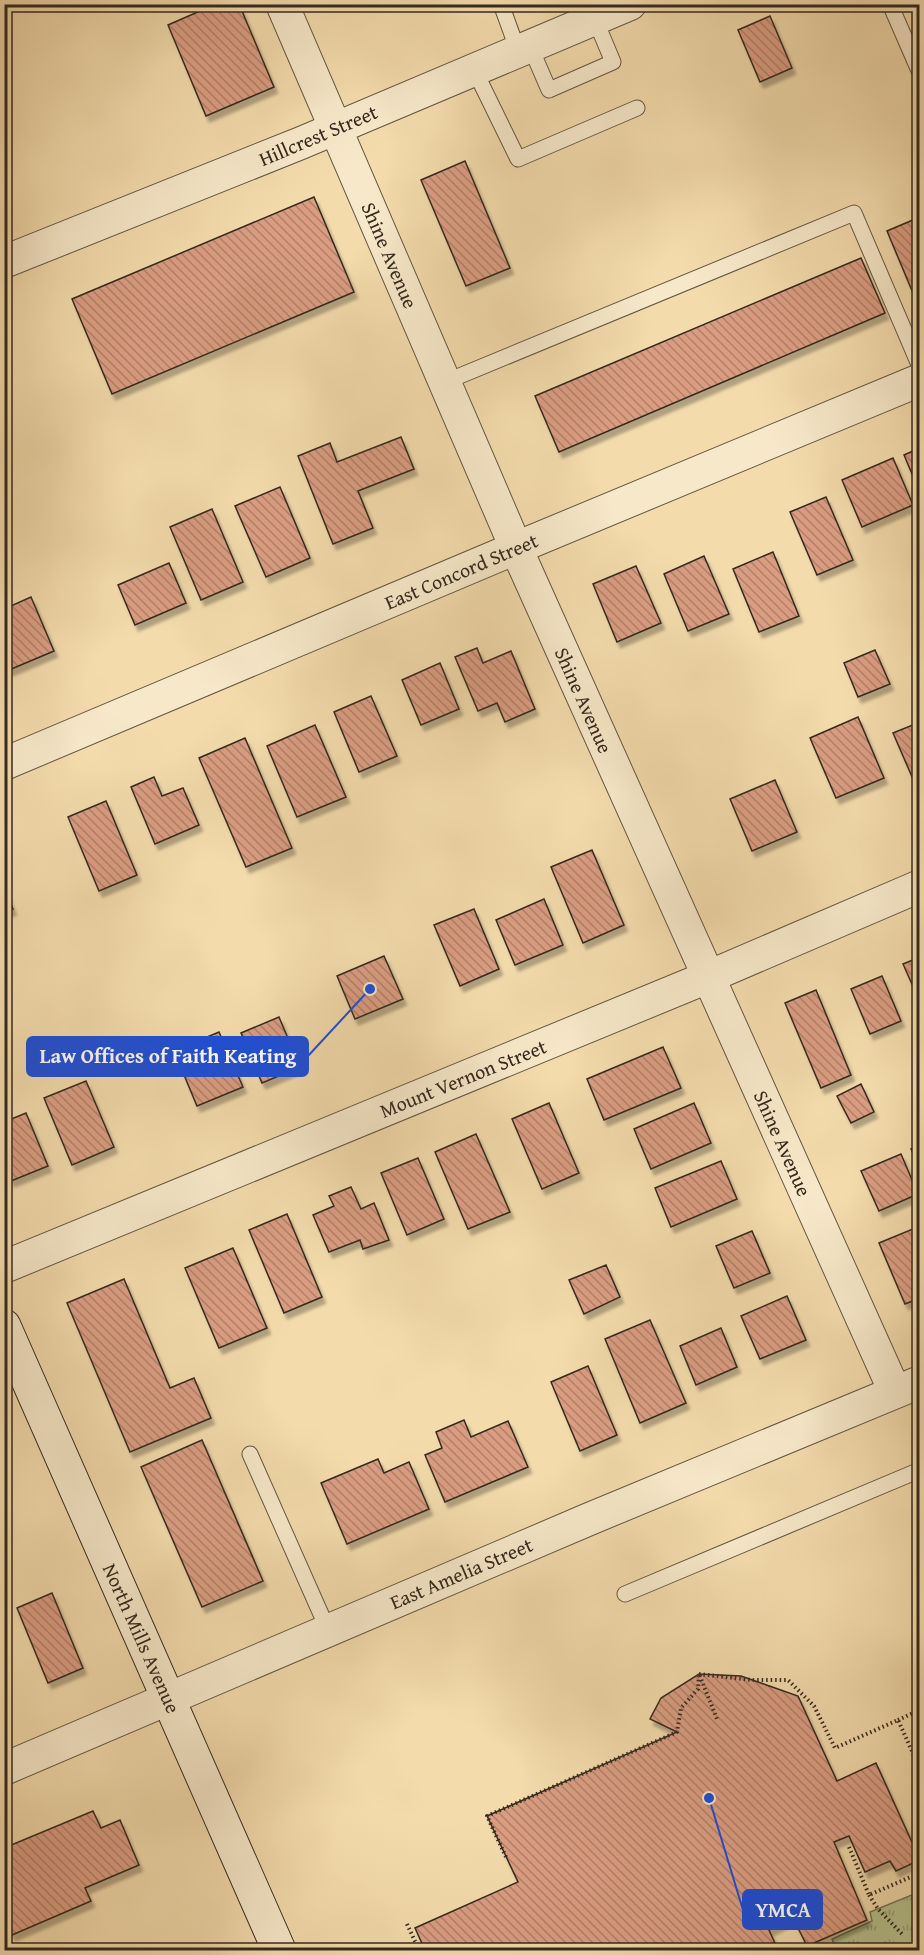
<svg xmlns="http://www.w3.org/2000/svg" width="924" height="1955" font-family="'Gentium Book Plus',serif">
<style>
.park{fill:url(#park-tufts);stroke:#757656;stroke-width:1.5}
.building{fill:url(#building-back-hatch);stroke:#342a1e;stroke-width:1.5;filter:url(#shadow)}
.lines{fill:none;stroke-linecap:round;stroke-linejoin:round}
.service-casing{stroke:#645642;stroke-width:17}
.minor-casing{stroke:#645642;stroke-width:34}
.secondary-casing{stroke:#342a1e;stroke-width:35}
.path{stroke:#342a1e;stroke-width:4;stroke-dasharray:1.5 3;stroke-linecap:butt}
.service{stroke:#f7e8c9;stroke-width:15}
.minor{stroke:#f7e8c9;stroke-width:32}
.secondary{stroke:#f7e8c9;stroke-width:33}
.labels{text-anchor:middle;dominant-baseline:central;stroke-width:4.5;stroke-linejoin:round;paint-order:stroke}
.street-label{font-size:20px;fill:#342a1e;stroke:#f7e8c9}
.leader{fill:none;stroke:#1d4ed8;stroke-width:2}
.callout-dot{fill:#1d4ed8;stroke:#f7e8c9;stroke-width:2}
.callout{fill:#1d4ed8;stroke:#1d4ed8;stroke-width:2}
.callout-label{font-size:21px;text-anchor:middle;font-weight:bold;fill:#fff}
</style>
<defs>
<pattern id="park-tufts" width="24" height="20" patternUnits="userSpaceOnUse" patternTransform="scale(1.5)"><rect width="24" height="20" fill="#b6c18d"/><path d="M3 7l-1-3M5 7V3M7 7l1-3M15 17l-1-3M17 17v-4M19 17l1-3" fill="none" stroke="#959d73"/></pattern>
<pattern id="building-back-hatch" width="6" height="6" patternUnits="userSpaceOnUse" patternTransform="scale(1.5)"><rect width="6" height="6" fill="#da9d82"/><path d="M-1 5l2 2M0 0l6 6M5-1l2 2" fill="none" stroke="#b2806a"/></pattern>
<filter id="shadow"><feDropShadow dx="3.5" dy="6" stdDeviation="1.5" flood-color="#0004"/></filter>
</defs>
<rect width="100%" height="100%" fill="#f3dbac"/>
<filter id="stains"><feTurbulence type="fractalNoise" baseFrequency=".00333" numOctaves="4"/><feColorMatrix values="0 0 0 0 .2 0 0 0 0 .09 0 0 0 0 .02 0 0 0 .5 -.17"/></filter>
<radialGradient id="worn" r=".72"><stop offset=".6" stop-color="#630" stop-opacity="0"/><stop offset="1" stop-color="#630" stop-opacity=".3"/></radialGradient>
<path class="park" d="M919,1892V1950H837L832,1939L872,1921L870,1912Z"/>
<g class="building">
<path d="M216,4H239L274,87L206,116L168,25Z"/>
<path d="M770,16L792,68L760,82L738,30Z"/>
<path d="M465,161L510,268L466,286L421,180Z"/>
<path d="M314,197L354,292L112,394L72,299Z"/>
<path d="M920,217V305H918L887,231Z"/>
<path d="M861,258L885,313L559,452L535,396Z"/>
<path d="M401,437L414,469L358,491L373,528L333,544L298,456L330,443L337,462Z"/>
<path d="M920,448V493L904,455Z"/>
<path d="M893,458L913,505L862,527L842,480Z"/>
<path d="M280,487L310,558L266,577L235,506Z"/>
<path d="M826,497L853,560L817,575L790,512Z"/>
<path d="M212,509L243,582L201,600L170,527Z"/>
<path d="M773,552L799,616L759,632L733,569Z"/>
<path d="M704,556L729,614L688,631L664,574Z"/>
<path d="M169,563L186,603L135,625L118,585Z"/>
<path d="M636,566L661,623L617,642L593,584Z"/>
<path d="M31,597L54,651L9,670L4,659V609Z"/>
<path d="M477,648L483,663L511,651L535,709L505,722L497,703L478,711L455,657Z"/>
<path d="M875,650L890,684L858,697L844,663Z"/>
<path d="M440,663L459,709L421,725L402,680Z"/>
<path d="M371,696L397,756L359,772L334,712Z"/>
<path d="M858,717L884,778L836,798L810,738Z"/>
<path d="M920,722V795L893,733Z"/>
<path d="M315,725L346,797L297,817L267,746Z"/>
<path d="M245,738L292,848L246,867L199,758Z"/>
<path d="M154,777L162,796L183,788L199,825L155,844L131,787Z"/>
<path d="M775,780L797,832L752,851L730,799Z"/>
<path d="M106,801L137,875L99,891L68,817Z"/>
<path d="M592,850L624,925L583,943L551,867Z"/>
<path d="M4,889L13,909L4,912Z"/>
<path d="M544,899L563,945L515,965L496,920Z"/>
<path d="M474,909L499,969L460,986L434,925Z"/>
<path d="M384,956L403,999L355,1019L337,976Z"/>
<path d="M920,957V1002L903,964Z"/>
<path d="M882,976L901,1021L870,1034L851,989Z"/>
<path d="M816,990L851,1075L821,1088L785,1003Z"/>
<path d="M279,1017L300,1067L262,1083L241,1033Z"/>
<path d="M219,1032L243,1087L197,1106L174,1051Z"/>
<path d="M663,1047L681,1088L604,1120L587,1079Z"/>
<path d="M86,1081L114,1147L72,1165L44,1098Z"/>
<path d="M861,1084L874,1112L851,1123L837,1096Z"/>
<path d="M549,1103L579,1173L542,1189L512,1119Z"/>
<path d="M694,1103L711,1143L651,1169L634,1129Z"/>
<path d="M26,1113L48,1166L11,1181L4,1165V1122Z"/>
<path d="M476,1134L510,1212L468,1229L435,1152Z"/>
<path d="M920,1146V1168L911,1149Z"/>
<path d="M901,1154L918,1194L879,1211L861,1171Z"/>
<path d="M418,1158L444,1219L407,1235L381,1173Z"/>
<path d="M721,1161L737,1199L671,1227L655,1188Z"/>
<path d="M351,1187L361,1209L374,1203L389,1240L363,1249L360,1240L329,1252L313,1215L334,1206L329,1196Z"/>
<path d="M287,1214L322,1297L284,1313L249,1230Z"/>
<path d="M920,1226V1298L905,1304L879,1243Z"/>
<path d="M752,1231L770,1273L734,1288L716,1246Z"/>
<path d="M233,1248L267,1328L219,1348L185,1268Z"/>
<path d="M606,1265L620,1297L584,1314L569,1280Z"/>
<path d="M124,1279L170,1388L194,1378L211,1418L130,1452L67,1303Z"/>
<path d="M787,1296L806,1340L760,1359L741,1316Z"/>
<path d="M650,1320L686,1403L640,1423L605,1339Z"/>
<path d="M721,1328L737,1367L696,1385L680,1346Z"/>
<path d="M588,1366L617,1435L580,1451L551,1382Z"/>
<path d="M464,1420L471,1437L508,1421L528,1467L445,1502L425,1455L442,1448L436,1432Z"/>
<path d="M202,1440L263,1581L202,1607L141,1467Z"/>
<path d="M378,1459L384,1473L409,1462L429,1509L347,1544L321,1483Z"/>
<path d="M52,1593L83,1668L48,1683L17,1608Z"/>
<path d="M699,1674L741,1676L798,1696L837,1781L876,1763L920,1860L896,1871L890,1861L865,1872L849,1836L834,1842L867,1920L807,1946L793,1918L769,1930L778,1950H425L415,1928L518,1882L487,1816L677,1732L650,1719L661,1698Z"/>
<path d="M93,1811L101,1828L120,1820L139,1865L85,1888L91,1901L12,1935L4,1919V1848Z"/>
</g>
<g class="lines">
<g class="service-casing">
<g id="service">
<path d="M501,4L518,51"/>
<path d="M890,4L920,73"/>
<path d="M530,46L549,90L613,62L595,19"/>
<path d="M474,69L518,159L637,108"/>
<path d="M445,382L854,213L920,367"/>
<path d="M250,1454L328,1630"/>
<path d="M625,1594L920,1470"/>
</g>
</g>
<g class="minor-casing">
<g id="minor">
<path d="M282,4L516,548L895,1392"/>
<path d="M4,262L301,143L630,4"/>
<path d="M4,764L516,548L920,380"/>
<path d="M4,1267L708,977L920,886"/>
<path d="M4,1769L587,1520L920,1382"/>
</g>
</g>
<g class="secondary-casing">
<path id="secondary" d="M4,1326L279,1950"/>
</g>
<g class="path">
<path d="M699,1674L752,1680H788L814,1706L835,1748L898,1720L920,1769"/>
<path d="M898,1720L920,1710"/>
<path d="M849,1847L869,1895L920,1873"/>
<path d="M506,1857L487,1816L677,1732L681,1708L698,1689L699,1674L717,1719"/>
<path d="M869,1895L878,1909L903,1935"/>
<path d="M407,1924L419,1950"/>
</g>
<use href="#service" class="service"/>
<use href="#minor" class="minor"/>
<use href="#secondary" class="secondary"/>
</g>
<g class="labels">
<g class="street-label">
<text transform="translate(318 135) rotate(-23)">Hillcrest Street</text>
<text transform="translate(390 255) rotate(67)">Shine Avenue</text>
<text transform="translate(461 571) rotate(-23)">East Concord Street</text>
<text transform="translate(584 700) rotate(66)">Shine Avenue</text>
<text transform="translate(463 1078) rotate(-22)">Mount Vernon Street</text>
<text transform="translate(783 1143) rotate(66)">Shine Avenue</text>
<text transform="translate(461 1573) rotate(-23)">East Amelia Street</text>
<text transform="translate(142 1638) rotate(66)">North Mills Avenue</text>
</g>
</g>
<path class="leader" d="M370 989L308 1056M709 1798L743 1910"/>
<g class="callout-dot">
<circle cx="370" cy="989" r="6"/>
<circle cx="709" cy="1798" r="6"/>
</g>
<g class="callout">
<rect x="27" y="1037" width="281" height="39" rx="6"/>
<rect x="743" y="1890" width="79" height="39" rx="6"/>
</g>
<g class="callout-label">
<text x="168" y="1063">Law Offices of Faith Keating</text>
<text x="783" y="1917">YMCA</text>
</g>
<rect width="924" height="1955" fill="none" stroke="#f3dbac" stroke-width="24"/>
<rect x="6" y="6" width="912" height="1943" fill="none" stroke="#342a1e" stroke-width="3"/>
<rect x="12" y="12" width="900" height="1931" fill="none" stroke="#342a1e" stroke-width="1.5"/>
<rect width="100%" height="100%" filter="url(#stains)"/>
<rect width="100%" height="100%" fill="url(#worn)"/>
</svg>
